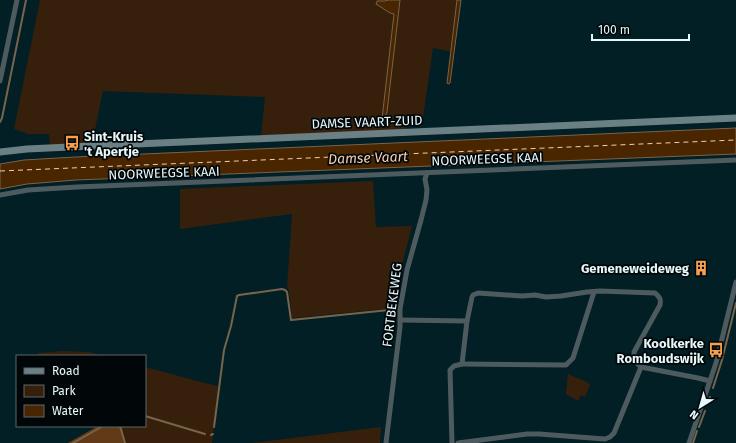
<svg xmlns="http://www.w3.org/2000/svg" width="736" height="443" font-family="'Fira Sans',sans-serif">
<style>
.green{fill:#36200c}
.forest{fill:#613b18}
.water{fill:#492500;stroke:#78644b}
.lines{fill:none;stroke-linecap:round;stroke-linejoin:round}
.stream{stroke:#78644b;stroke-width:2}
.ferry{stroke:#f5ceb0;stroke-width:1;stroke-dasharray:5 4;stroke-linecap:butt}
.street{stroke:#4e5b5e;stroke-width:5}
.secondary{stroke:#6b8084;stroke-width:7}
.labels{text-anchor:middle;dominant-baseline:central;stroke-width:3.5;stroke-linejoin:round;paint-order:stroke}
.street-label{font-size:13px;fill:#e7f8fb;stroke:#010709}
.poi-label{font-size:13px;font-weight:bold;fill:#e7f8fb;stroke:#010709;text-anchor:end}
.water-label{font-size:14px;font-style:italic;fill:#f5ceb0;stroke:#010709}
</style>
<rect width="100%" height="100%" fill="#011f25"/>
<g class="green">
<path d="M40,0H459L453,52L433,48L423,118C414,119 409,124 404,130L261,136L265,97L103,91L92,144L50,146L49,134H28L14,129Z"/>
<path d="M373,181L376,227L412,226L402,265L395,308L292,318L289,291L287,287L292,214L180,229V189Z"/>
<path d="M63,351L89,352L105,356H39L38,353Z"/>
<path d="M145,367L205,383L218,386L212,443H68L98,426H145Z"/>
<path d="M568,374L587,382L590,385L585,397L581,395L578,401L566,394Z"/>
<path d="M381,427L380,443H251Z"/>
</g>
<path class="forest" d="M98,426H122L124,443H68Z"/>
<g class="water">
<path d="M388,0H400L387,112L384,119H382L394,14L390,13L376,4L377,1H385Z"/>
<path d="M457,0H461L450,83L448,84L447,83Z"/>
<path d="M736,128V154L76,180L27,184L0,189V164L24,160L75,157Z"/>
</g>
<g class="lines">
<g class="stream">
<path d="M0,122L2,118L26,0"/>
<path d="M713,388L722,360L736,303"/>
<path d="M707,404L710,397"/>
<path d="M145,416L205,434"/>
<path d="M120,426L125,443"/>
<path d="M214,427L224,350L231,326L237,296L239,295L282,289L285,290L287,292L291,320L399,309"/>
<path d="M699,427L705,411"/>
<path d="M211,435L213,434"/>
<path d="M73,443L103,426"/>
<path d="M693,443L697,431"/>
</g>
<path class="ferry" d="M0,171L736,140"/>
<g class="street">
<path d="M0,81L17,0"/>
<path d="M0,195L28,190L77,187L736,160"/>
<path d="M400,320L467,321L472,297L473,295L478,293L522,296L535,295L546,297L561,296L587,292L600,291L655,293C660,297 661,299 660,305L634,352C634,359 635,363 641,367L698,378L710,381"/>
<path d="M462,364L566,365L573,358L594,292"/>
<path d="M386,443L400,327V309L407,270L421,220L426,200L427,190L425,179L427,173"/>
<path d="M452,443L450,370L454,366L462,364L467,321"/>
<path d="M458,443L527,434H539L605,439L610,437L614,433L641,367"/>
<path d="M689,443L716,363L736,282"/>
</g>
<path class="secondary" d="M0,152L27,149L91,146L736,118"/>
</g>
<defs>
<g id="bus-bare" transform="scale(1.2)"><path d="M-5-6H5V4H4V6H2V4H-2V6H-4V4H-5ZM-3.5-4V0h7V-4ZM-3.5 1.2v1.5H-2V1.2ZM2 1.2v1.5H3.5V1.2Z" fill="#f99f4d" stroke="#010709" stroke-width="2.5" paint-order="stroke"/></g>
<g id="building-bare" transform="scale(1.2)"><path d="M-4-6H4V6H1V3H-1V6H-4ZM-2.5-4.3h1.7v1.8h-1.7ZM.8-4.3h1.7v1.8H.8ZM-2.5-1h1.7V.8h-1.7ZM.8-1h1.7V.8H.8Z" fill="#f99f4d" stroke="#010709" stroke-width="2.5" paint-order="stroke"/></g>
</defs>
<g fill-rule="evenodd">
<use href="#bus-bare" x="72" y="143"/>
<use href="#building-bare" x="701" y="268"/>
<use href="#bus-bare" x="716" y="350"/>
</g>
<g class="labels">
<g class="street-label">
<text transform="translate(367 122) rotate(-2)">DAMSE VAART-ZUID</text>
<text transform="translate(487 159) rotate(-2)">NOORWEEGSE KAAI</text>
<text transform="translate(164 173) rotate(-2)">NOORWEEGSE KAAI</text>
<text transform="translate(392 305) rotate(-83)">FORTBEKEWEG</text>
</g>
<g class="poi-label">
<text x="84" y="136" text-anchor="start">Sint-Kruis<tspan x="84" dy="15">'t Apertje</tspan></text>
<text x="689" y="268">Gemeneweideweg</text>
<text x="704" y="343">Koolkerke<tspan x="704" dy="15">Romboudswijk</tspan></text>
</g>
<g class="water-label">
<text transform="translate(368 158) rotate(-2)">Damse Vaart</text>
</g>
</g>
<rect x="16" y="355" width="130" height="72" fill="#010709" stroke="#5d676a"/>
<rect x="24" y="368" width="20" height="6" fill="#6b8084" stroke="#5d676a"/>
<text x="52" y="375" font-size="12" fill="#e7f8fb">Road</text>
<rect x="24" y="385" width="20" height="12" fill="#36200c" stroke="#5d676a"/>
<text x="52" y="395" font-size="12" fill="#e7f8fb">Park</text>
<rect x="24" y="405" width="20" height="12" fill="#492500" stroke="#5d676a"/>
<text x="52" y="415" font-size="12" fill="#e7f8fb">Water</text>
<g transform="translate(700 407) rotate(217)" stroke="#010709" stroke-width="3" paint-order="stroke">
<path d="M0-3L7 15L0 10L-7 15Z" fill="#e7f8fb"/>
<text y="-6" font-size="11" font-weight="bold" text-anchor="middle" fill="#e7f8fb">N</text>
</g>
<path d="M592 34v6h97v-6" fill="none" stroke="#e7f8fb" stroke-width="2"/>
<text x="598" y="34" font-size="12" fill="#e7f8fb" stroke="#010709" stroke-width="3" paint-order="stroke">100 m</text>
</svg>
